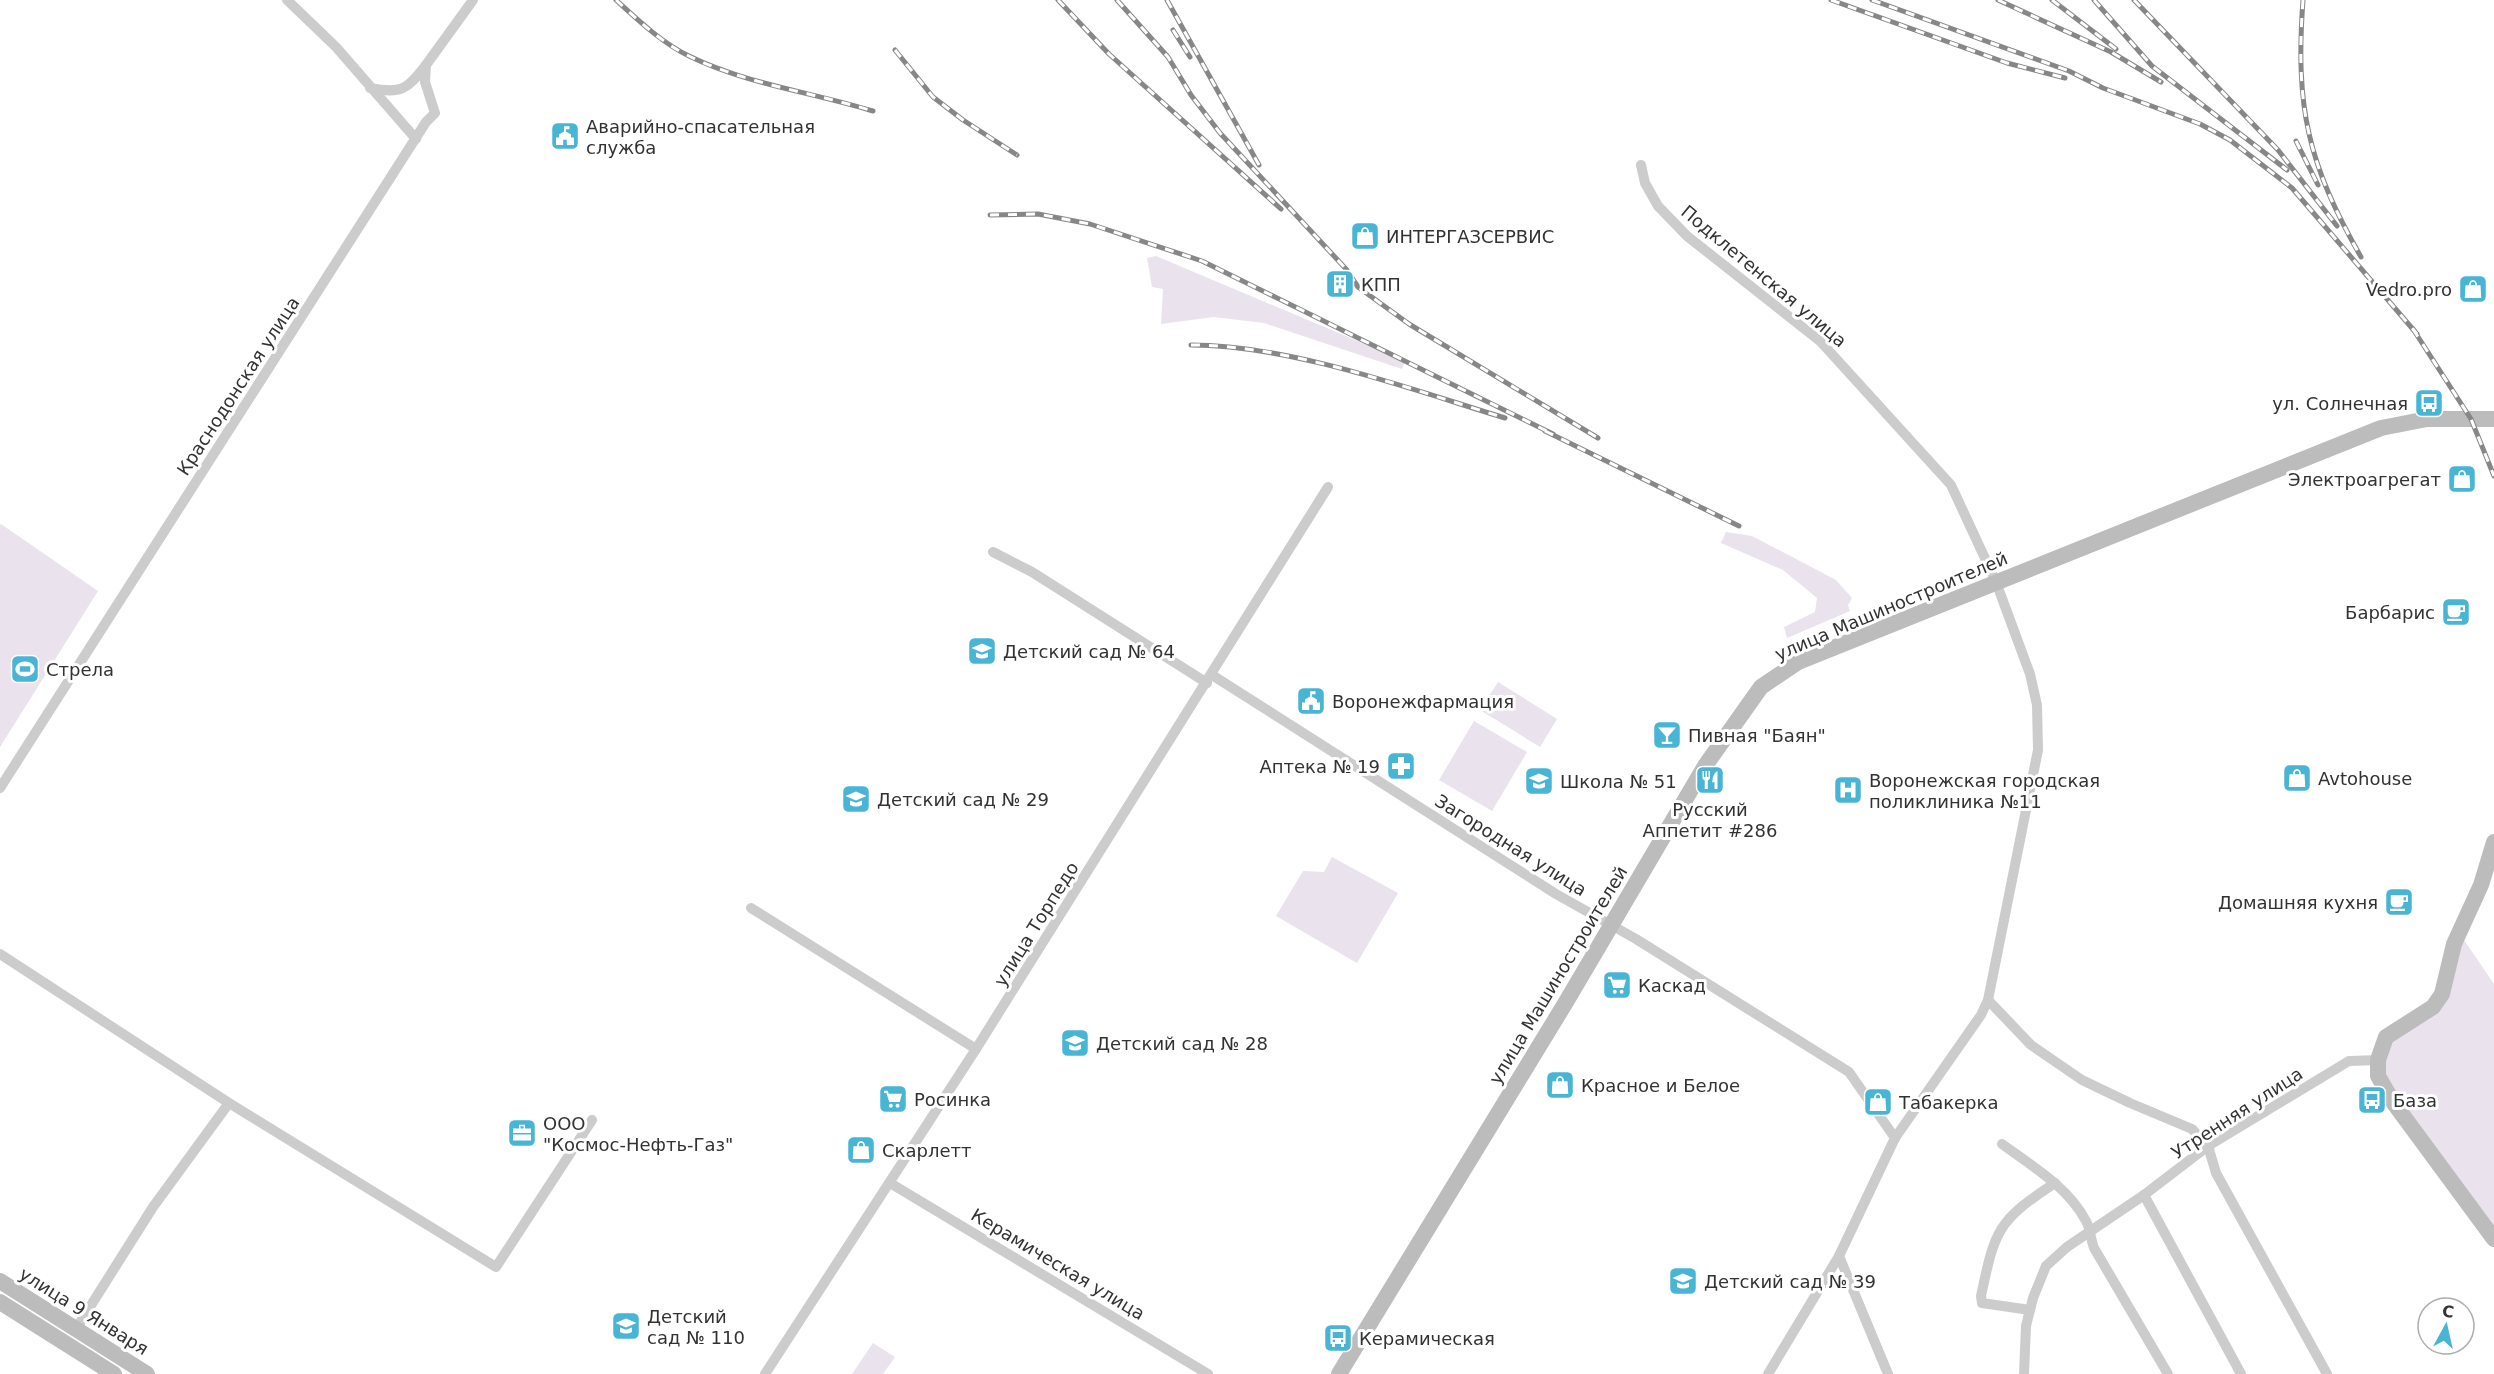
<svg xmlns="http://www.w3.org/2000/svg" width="2494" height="1374" font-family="'DejaVu Sans',sans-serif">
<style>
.green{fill:#eae2ed}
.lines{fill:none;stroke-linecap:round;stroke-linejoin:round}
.street{stroke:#ccc;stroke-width:10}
.secondary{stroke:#bcbcbc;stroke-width:16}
.rail-casing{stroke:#878787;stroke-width:5}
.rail{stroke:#fff;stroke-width:3;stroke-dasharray:9;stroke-linecap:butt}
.labels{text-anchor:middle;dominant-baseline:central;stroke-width:6;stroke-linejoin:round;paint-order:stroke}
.poi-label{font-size:18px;fill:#323232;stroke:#fff;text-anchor:start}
.street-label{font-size:18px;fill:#323232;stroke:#fff}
</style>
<rect width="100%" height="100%" fill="#fff"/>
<g class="green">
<path d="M1156,256L1405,361L1402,369L1264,323L1214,317L1161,324L1163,289L1152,287L1147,258Z"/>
<path d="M1,524L98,591L0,747V525Z"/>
<path d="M1726,532L1752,536L1836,580L1852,598L1848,605L1850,611L1787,638L1784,627L1815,612L1817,598L1783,570L1721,543Z"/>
<path d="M1498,682L1557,719L1540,747L1480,710Z"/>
<path d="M1474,721L1527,752L1492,811L1439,780Z"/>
<path d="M1332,857L1398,893L1357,963L1276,916L1303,871L1324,872Z"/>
<path d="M2464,940L2494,984V1230L2398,1102L2383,1072L2389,1045L2436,1007L2456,951Z"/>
<path d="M873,1343L895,1357L883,1374H852Z"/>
</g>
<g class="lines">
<g class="street">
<path d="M287,0L336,47L416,139"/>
<path d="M370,88C401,94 407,90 426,65"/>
<path d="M1641,165L1645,183L1658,206L1687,236L1820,341L1951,485L1996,582L2030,674L2037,705L2038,750L1988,1000L1981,1015L1895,1138L1839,1256L1768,1374"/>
<path d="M993,552L1032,572L1207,683"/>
<path d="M1212,675L1556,894L1636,939L1849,1072L1895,1138"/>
<path d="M0,788L426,122L435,113L425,82L426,65L473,0"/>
<path d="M751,908L976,1049"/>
<path d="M0,954L229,1103L496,1267L592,1120"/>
<path d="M1988,1000L2031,1045L2082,1080L2130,1103L2192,1129L2208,1146L2216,1173L2327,1374"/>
<path d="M2002,1144C2032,1166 2068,1187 2086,1221C2091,1230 2090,1238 2094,1248L2168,1374"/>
<path d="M890,1183L1208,1374"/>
<path d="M2144,1195L2241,1374"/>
<path d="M1839,1256L1888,1374"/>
<path d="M2030,1310L1982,1303L1981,1296C1995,1230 1997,1221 2055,1183"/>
<path d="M76,1329L153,1207L229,1103"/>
<path d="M765,1374L976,1049L1328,487"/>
<path d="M2024,1374L2026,1326L2033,1298L2046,1266L2067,1247L2144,1195L2208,1146L2349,1061L2378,1060"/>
</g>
<g class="secondary">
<path d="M2494,842L2481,885L2454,944L2442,994L2433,1007L2386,1037L2378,1060V1076L2393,1102L2494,1239"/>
<path d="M0,1281L147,1374"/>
<path d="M0,1302L114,1374"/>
<path d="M1339,1374L1566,1002L1705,766L1761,687L1798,662L2381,428L2427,419H2494"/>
</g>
<g class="rail-casing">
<g id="rail">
<path d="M616,0C638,20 662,43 689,56C746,84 811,92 873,111"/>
<path d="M1058,0L1109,54L1281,209"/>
<path d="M1117,0L1168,57L1191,95L1220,133L1346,269L1358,287L1409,324L1598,438"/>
<path d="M1167,0L1259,165"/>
<path d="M1831,0L2007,63L2065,78"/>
<path d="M1872,0L2069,71L2103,88L2200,124L2230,140L2292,188L2417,334"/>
<path d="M1998,0L2111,52L2161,82"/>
<path d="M2052,0L2116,49"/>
<path d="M2094,0L2152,66L2287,170"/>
<path d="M2134,0L2278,150L2337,226"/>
<path d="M2303,0C2295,108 2308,164 2361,257"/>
<path d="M1173,30L1190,57"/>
<path d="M895,50L933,97L963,120L1017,155"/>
<path d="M2296,141L2318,185"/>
<path d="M990,215L1038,214L1090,224L1202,261L1553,434"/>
<path d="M2413,329L2471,419L2494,476"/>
<path d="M1191,345C1290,345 1410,389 1505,418"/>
<path d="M1545,431L1739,526"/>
</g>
</g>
<use href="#rail" class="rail"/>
</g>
<defs>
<g id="civic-square" transform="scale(1.5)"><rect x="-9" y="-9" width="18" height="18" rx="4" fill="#49b5d4" stroke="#fff"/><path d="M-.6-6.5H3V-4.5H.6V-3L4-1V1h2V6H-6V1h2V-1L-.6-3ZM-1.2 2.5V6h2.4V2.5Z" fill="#fff"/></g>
<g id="shop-square" transform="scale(1.5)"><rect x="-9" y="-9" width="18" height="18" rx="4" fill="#49b5d4" stroke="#fff"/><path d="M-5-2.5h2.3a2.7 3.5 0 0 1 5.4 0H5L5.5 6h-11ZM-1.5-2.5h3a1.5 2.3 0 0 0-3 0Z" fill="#fff"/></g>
<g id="building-square" transform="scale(1.5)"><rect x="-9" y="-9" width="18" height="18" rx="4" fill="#49b5d4" stroke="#fff"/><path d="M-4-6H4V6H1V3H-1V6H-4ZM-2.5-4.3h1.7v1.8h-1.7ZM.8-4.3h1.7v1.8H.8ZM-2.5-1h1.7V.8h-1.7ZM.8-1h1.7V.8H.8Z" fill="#fff"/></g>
<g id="bus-square" transform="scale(1.5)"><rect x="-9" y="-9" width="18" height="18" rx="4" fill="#49b5d4" stroke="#fff"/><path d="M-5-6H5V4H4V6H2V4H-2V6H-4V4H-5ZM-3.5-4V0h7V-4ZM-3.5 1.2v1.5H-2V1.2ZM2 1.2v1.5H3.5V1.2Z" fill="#fff"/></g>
<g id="cafe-square" transform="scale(1.5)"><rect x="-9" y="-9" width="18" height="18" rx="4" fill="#49b5d4" stroke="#fff"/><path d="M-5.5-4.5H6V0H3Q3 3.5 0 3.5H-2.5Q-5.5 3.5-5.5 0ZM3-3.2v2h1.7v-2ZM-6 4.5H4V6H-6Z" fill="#fff"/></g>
<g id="school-square" transform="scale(1.5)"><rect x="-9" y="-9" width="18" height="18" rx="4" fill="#49b5d4" stroke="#fff"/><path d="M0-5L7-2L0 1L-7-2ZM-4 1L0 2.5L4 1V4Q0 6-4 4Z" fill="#fff"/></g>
<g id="stadium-square" transform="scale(1.5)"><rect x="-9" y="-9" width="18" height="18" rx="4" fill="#49b5d4" stroke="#fff"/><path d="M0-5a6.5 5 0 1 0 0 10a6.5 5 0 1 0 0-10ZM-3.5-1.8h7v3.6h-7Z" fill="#fff"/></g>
<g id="bar-square" transform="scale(1.5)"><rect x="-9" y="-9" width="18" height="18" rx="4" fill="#49b5d4" stroke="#fff"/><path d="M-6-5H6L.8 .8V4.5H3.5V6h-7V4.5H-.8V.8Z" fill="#fff"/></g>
<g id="pharmacy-square" transform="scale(1.5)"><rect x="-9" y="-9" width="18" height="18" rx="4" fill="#49b5d4" stroke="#fff"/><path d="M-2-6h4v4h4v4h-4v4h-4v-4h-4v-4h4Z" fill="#fff"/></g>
<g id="restaurant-square" transform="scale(1.5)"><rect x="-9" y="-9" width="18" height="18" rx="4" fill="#49b5d4" stroke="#fff"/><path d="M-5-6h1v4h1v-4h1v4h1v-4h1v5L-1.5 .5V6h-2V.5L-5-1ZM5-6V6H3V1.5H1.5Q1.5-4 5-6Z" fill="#fff"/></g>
<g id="hospital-square" transform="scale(1.5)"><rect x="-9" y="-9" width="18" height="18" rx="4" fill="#49b5d4" stroke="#fff"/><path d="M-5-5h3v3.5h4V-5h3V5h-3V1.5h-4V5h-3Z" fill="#fff"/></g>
<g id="supermarket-square" transform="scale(1.5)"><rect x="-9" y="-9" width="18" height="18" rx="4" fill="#49b5d4" stroke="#fff"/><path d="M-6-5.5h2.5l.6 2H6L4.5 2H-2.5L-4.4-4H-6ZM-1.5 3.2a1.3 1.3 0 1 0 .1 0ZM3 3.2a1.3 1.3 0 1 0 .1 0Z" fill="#fff"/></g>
<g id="office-square" transform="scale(1.5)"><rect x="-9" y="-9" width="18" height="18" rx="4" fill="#49b5d4" stroke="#fff"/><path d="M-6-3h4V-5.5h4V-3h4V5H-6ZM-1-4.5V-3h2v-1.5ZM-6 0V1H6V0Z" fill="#fff"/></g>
</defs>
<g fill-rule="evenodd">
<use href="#civic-square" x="565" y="136"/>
<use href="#shop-square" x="1365" y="236"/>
<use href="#building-square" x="1340" y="284"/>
<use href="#shop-square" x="2473" y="289"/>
<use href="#bus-square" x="2429" y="403"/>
<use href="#shop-square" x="2462" y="479"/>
<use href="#cafe-square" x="2456" y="612"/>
<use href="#school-square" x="982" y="651"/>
<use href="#stadium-square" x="25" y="669"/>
<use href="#civic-square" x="1311" y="701"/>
<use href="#bar-square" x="1667" y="735"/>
<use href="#pharmacy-square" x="1401" y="766"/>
<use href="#shop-square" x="2297" y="778"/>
<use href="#restaurant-square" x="1710" y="780"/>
<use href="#school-square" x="1539" y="781"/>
<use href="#hospital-square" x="1848" y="790"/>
<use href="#school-square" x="856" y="799"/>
<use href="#cafe-square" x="2399" y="902"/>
<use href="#supermarket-square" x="1617" y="985"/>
<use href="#school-square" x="1075" y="1043"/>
<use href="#shop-square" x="1560" y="1085"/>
<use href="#supermarket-square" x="893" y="1099"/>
<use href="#bus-square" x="2372" y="1100"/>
<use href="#shop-square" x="1878" y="1102"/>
<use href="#office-square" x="522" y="1133"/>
<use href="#shop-square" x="861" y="1150"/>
<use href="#school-square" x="1683" y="1281"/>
<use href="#school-square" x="626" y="1326"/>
<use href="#bus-square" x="1338" y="1338"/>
</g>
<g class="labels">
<g class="poi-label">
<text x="586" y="126">Аварийно-спасательная<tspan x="586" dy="21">служба</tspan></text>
<text x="1386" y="236">ИНТЕРГАЗСЕРВИС</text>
<text x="1361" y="284">КПП</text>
<text x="2452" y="289" text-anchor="end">Vedro.pro</text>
<text x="2408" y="403" text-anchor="end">ул. Солнечная</text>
<text x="2441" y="479" text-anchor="end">Электроагрегат</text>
<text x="2435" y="612" text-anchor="end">Барбарис</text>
<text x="1003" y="651">Детский сад № 64</text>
<text x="46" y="669">Стрела</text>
<text x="1332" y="701">Воронежфармация</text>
<text x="1688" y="735">Пивная "Баян"</text>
<text x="1380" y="766" text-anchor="end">Аптека № 19</text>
<text x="2318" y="778">Avtohouse</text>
<text x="1869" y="780">Воронежская городская<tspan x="1869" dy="21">поликлиника №11</tspan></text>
<text x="1560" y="781">Школа № 51</text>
<text x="877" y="799">Детский сад № 29</text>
<text x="1710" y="809" text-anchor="middle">Русский<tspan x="1710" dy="21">Аппетит #286</tspan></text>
<text x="2378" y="902" text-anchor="end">Домашняя кухня</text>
<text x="1638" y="985">Каскад</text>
<text x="1096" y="1043">Детский сад № 28</text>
<text x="1581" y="1085">Красное и Белое</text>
<text x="914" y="1099">Росинка</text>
<text x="2393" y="1100">База</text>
<text x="1899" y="1102">Табакерка</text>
<text x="543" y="1123">ООО<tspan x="543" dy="21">"Космос-Нефть-Газ"</tspan></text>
<text x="882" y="1150">Скарлетт</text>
<text x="1704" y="1281">Детский сад № 39</text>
<text x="647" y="1316">Детский<tspan x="647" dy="21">сад № 110</tspan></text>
<text x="1359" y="1338">Керамическая</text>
</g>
<g class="street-label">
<text transform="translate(1764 276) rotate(40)">Подклетенская улица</text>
<text transform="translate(238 386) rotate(-57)">Краснодонская улица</text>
<text transform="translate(1891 606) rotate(-23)">улица Машиностроителей</text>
<text transform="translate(1511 845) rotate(32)">Загородная улица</text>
<text transform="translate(1036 924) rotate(-58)">улица Торпедо</text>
<text transform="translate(1558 975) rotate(-59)">улица Машиностроителей</text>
<text transform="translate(2237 1113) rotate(-33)">Утренняя улица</text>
<text transform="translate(1058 1264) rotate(31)">Керамическая улица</text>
<text transform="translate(84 1311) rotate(32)">улица 9 Января</text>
</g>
</g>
<g transform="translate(2446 1326) rotate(8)"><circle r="28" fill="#ffffff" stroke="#adadad" stroke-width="1.5"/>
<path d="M0-4.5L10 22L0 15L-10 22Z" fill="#49b5d4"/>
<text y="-9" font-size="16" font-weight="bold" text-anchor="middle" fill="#323232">С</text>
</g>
</svg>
